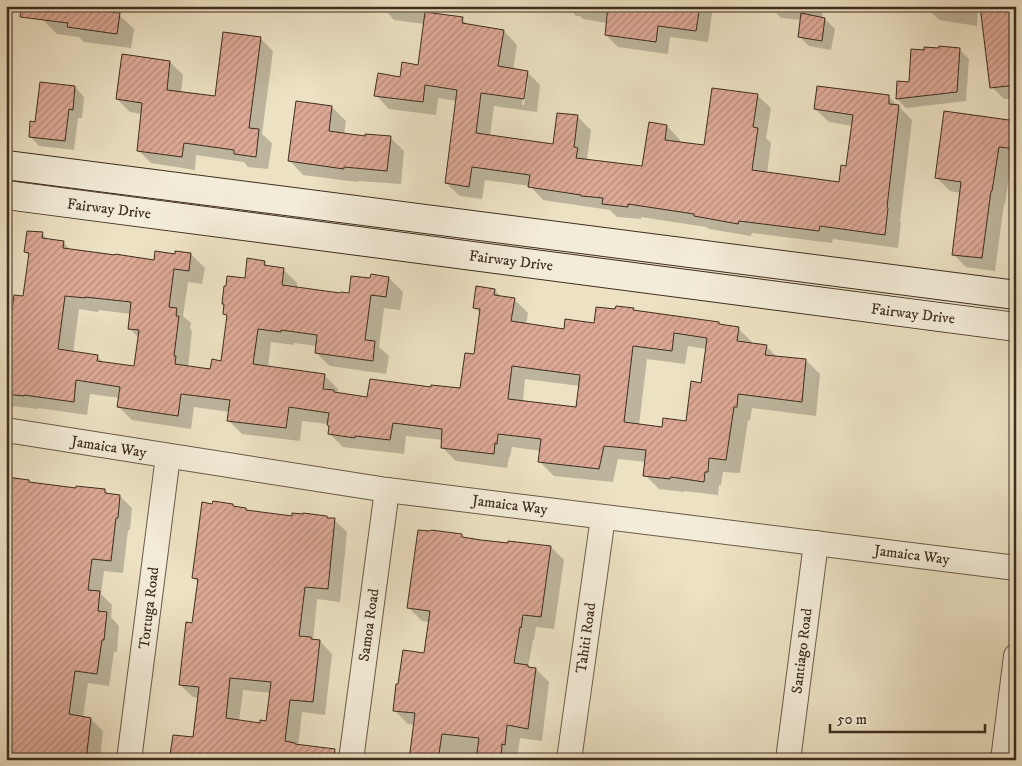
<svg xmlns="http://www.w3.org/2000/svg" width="1022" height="766" font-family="'IM FELL DW Pica',serif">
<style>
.shadow{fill:#0003;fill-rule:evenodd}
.building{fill:url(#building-hatch);stroke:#3e2d1e;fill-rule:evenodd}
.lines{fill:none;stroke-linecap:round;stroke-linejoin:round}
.street-casing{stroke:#6a5a47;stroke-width:26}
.secondary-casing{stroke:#3e2d1e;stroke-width:30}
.street{stroke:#f3ecd8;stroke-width:24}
.secondary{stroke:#f3ecd8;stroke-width:28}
.labels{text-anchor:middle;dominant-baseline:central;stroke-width:4;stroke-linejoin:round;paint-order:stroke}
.street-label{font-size:15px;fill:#3e2d1e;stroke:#f3ecd8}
</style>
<defs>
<pattern id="building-hatch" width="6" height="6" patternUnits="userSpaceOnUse" patternTransform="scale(1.25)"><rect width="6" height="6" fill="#dda996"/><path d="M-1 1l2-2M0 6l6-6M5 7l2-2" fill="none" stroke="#b58a7a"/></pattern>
</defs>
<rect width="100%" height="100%" fill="#ece1c3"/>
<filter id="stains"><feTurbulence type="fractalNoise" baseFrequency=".004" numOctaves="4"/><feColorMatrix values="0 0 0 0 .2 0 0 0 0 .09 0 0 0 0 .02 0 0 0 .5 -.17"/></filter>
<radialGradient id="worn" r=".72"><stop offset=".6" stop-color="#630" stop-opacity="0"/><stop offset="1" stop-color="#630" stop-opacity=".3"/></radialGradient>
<g class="shadow">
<path d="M44,6H101V12L119,15L134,29L131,48L84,42L79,37L57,34L42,19Z"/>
<path d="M382,6H427L426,13L462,19L469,26L504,31L517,45L513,70L527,72L540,85L537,112L494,106L490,136L554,146L577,116L591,130L587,159L589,161L643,167L650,124L667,126L680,140V143L705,147L757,95L771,108L766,138L771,143L767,174L840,184L847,167L853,126L829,122L815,109L888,96L912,120L900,221L901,222L898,248L833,239L832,243L752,233L751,236L709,229L706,227L641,217V219L617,217L610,210L543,200L530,186L485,180L482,199L460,196L446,183L457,101L438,98L436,115L389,109L376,95L419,66L425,24L394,20ZM525,81H528L524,105H522Z"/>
<path d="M567,6H713L708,42L670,37L668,54L618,47L606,35L607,23L583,19L580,16H576Z"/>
<path d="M771,6H823L822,18L825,19L835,29L831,50L809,46L799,36L802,20L781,18L771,8Z"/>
<path d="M865,6H900L899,10Z"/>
<path d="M925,6H978L977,26L939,20Z"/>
<path d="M1016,6V98L1004,99L992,87Z"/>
<path d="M260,38L273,51L262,134L272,143L268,169L248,167L244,162L196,155L195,170L151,163L138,150L142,114L130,112L117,99L170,62L183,75L181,93L216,97Z"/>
<path d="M959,49L969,59L966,101L906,108L897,99L910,84L926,51Z"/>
<path d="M75,87L84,97L82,118H78L74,150L39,146L30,136L37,123Z"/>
<path d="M332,107L346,121L344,135L366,138L390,137L404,151L401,184L357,181V182L303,175L290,161Z"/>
<path d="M1016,122V171L1010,170L1005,204H1004L995,271L966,267L953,254L961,193L950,191L937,178Z"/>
<path d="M42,234L49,240L63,242L72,251L155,261L176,255L191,254L205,268L202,284L188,282L183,316L191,323L190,328L192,331L188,367L212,370L222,362L228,317L224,314L225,305L223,303L264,262L269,267L283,269L297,283V288L350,294L371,280L389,278L403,292L400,310L384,308L379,347L389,356L386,374L330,366L316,353L317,346L294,343V345L271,342L268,367L324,375L338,389V394L368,398L432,389L461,390L475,355L481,314L474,307L495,290L502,298L514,299L528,313L526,325L565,331L595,324L616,311L633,309L635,311L718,323L721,326L738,328L752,342V344L766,346L777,357L806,360L820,374L816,416L752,408L750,421L748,420L740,473L723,472L721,485H719L718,495L684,491V492L659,489L645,475L646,462L618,459L613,482L554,476L540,462L541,451L512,447L510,457H509L507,468L456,461L442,447L443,440L406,436L404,454L343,447L329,433L330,426L328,424L302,421L300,441L242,434L228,420L230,412L194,407L191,429L132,420L118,406L119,398L90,394L87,415L38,408V409L11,406L6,401V338L10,333L24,298L30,256L25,252ZM79,309L98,312L99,310L131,314L129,328L139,338L135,367L104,363L97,356L73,353ZM688,346L707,349L702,384L687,423L663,428L639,425L647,359L685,364ZM525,379L580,386L577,409L523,402Z"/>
<path d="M6,476L19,478L22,480L29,481L31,484L77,489L105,490L109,494L120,496L132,508L130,530H128L123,573L104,571L101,594L112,605L111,617L119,626L117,652H114L109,686L88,683L83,717L91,719L103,731L100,760H6Z"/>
<path d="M233,505L235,507L245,509L249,512L293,517H326L328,519L334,520L347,532L340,602L317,599L313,640L320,641L332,654L325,715L302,712L298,746L318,760H170L174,736L194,739L199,698L193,697L180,685L193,624L198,582L194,578ZM243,690L271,693L267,723L261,724L239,721Z"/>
<path d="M461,535L465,539L551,547L564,560L554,629L536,627L534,640H533L528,667L536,669L549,682L542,741L520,738L517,760H411L415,725L408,724L394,710L425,655L429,622L422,621L409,608Z"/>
</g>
<g class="building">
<path d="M21,6H85L84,9L120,13L117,34L67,27L68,23L20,17Z"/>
<path d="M608,6H700L696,31L658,26L656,42L605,35Z"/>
<path d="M980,6H1016V85L990,88Z"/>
<path d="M425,12L463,17L462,23L504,30L498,66L528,71L524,99L481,93L476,133L553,144L557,113L578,115L574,147L578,148L576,158L642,166L649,122L667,125L665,140L704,145L712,88L758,94L753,127L758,128L752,170L839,182L841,165L846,166L853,115L814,109L817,86L889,95V104L899,105L887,207L888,208L885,235L820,226L819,231L739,221L738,224L694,216V214L628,204V207L602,204L603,198L581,196V195L528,187L530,175L472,167L469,187L445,183L457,90L425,85L423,102L374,96L378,73L400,77L402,62L418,65Z"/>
<path d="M801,13L825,18L822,41L798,37Z"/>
<path d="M223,32L261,37L249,128L259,129L256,157L234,154V150L184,143L182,157L137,151L142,103L116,99L122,54L170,61L167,90L215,96Z"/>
<path d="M939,46L960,48L957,92L896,99L897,81L909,82L911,49L924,50V47L939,48Z"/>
<path d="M40,82L75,86L73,110L69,109L65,141L29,137L30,121L35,122Z"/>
<path d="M296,101L332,106L329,131L365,136V134L391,136L387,171L344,167V169L288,161Z"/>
<path d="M944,111L1016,121V149L999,147L992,191H991L982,258L952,255L961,182L935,178Z"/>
<path d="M27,231L43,232L42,238L64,241L63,248L115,255V254L154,260L155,251L175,254V251L191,253L189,271L174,269L169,307L177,308L176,316H179L174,356H176L175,364L210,369L212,359L221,361L227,315L223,314L224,304H222L224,286H226L227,276L245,278L247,258L265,261L264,265L284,268L282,285L340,293L341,292L349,293L351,276L370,278L371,274L389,277L386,297L371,295L365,340L375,341L373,361L315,353L317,335L281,330V332L258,329L253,364L325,374L323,389L334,390V392L367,397L370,379L431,387V385L460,388L465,353L474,354L480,309L473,308L476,286L495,289L494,295L515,298L511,321L564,329L565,319L594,323L596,307L615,309L616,306L634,308L633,310L719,322V324L739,327L737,341L767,345L765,355L806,359L802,402L738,394L737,407H734L726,460L709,458L708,472H705L704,482L671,477L670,479L643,476L646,450L604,446L599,469L538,462L541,439L498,434L497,444L495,443L494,454L441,448L442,429L393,423L390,440L355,436V438L328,434L329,426L327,425L329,413L289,407L286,428L227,421L230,400L181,394L178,416L117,407L120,387L76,380L74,402L24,395V396L6,394V332H9L14,295L23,296L29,253L24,252ZM65,296L85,298V297L131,302L128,329L139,330L134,366L97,361L98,355L58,349ZM674,333L707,338L701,383L691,381L686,421L663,418L662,427L624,422L633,346L672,351ZM512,366L580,375L576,407L508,399Z"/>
<path d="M6,477L29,480V482L76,488V486L105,489V493L120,495L118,518H116L111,561L92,559L88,590L100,591L98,611L107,612L104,640H102L97,674L75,671L69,714L91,718L86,760H6Z"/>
<path d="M213,501L233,504V506L246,508V510L292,516V513L303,514V513L327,516V518H335L328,589L305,587L299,636L311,637V639L320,640L313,702L290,700L285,741L295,743V744L335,749L334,760H202L170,755L173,735L193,737L199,687L179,685L186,622L192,623L198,579L192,578L202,502L212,504ZM230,678L271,682L266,721L260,720V723L226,718Z"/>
<path d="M418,530L430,531L431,530L462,534V537L481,540L508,543V541L551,546L541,617L523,615L521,628L520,627L514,663L528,665V667L536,668L528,729L507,725L505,745L502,744L501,760H476L479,738L442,734L438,760H409L415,713L393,711L396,684H398L403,650L424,653L430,611L407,608Z"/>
</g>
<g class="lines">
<g class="street-casing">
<g id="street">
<path d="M6,430L387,490L1016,568"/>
<path d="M129,760L168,456"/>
<path d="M351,760L387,490"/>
<path d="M569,760L603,517"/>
<path d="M788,760L816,543"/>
<path d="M1003,760L1016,656"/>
</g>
</g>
<g class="secondary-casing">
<g id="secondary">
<path d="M6,165L1016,295"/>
<path d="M6,195L1016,327"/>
</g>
</g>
<use href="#street" class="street"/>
<use href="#secondary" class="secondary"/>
</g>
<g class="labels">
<g class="street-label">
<text transform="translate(109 209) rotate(7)">Fairway Drive</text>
<text transform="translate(511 261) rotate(7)">Fairway Drive</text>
<text transform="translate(913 314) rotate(7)">Fairway Drive</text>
<text transform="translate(109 447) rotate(9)">Jamaica Way</text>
<text transform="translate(510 505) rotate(7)">Jamaica Way</text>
<text transform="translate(912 555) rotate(7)">Jamaica Way</text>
<text transform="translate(149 608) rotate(-83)">Tortuga Road</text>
<text transform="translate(369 625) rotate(-82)">Samoa Road</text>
<text transform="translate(586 638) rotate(-82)">Tahiti Road</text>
<text transform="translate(802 651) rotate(-83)">Santiago Road</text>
</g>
</g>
<rect width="1022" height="766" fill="none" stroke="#ece1c3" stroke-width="25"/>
<rect x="8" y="8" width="1007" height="751" fill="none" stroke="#3e2d1e" stroke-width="2.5"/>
<rect x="12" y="12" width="997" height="741" fill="none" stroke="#3e2d1e"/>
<path d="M830 724v8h155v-8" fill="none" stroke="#3e2d1e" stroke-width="2.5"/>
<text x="837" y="724" font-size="15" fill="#3e2d1e" stroke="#f3ecd8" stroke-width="4" paint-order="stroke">50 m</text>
<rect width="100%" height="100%" filter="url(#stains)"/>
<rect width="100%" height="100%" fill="url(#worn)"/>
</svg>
